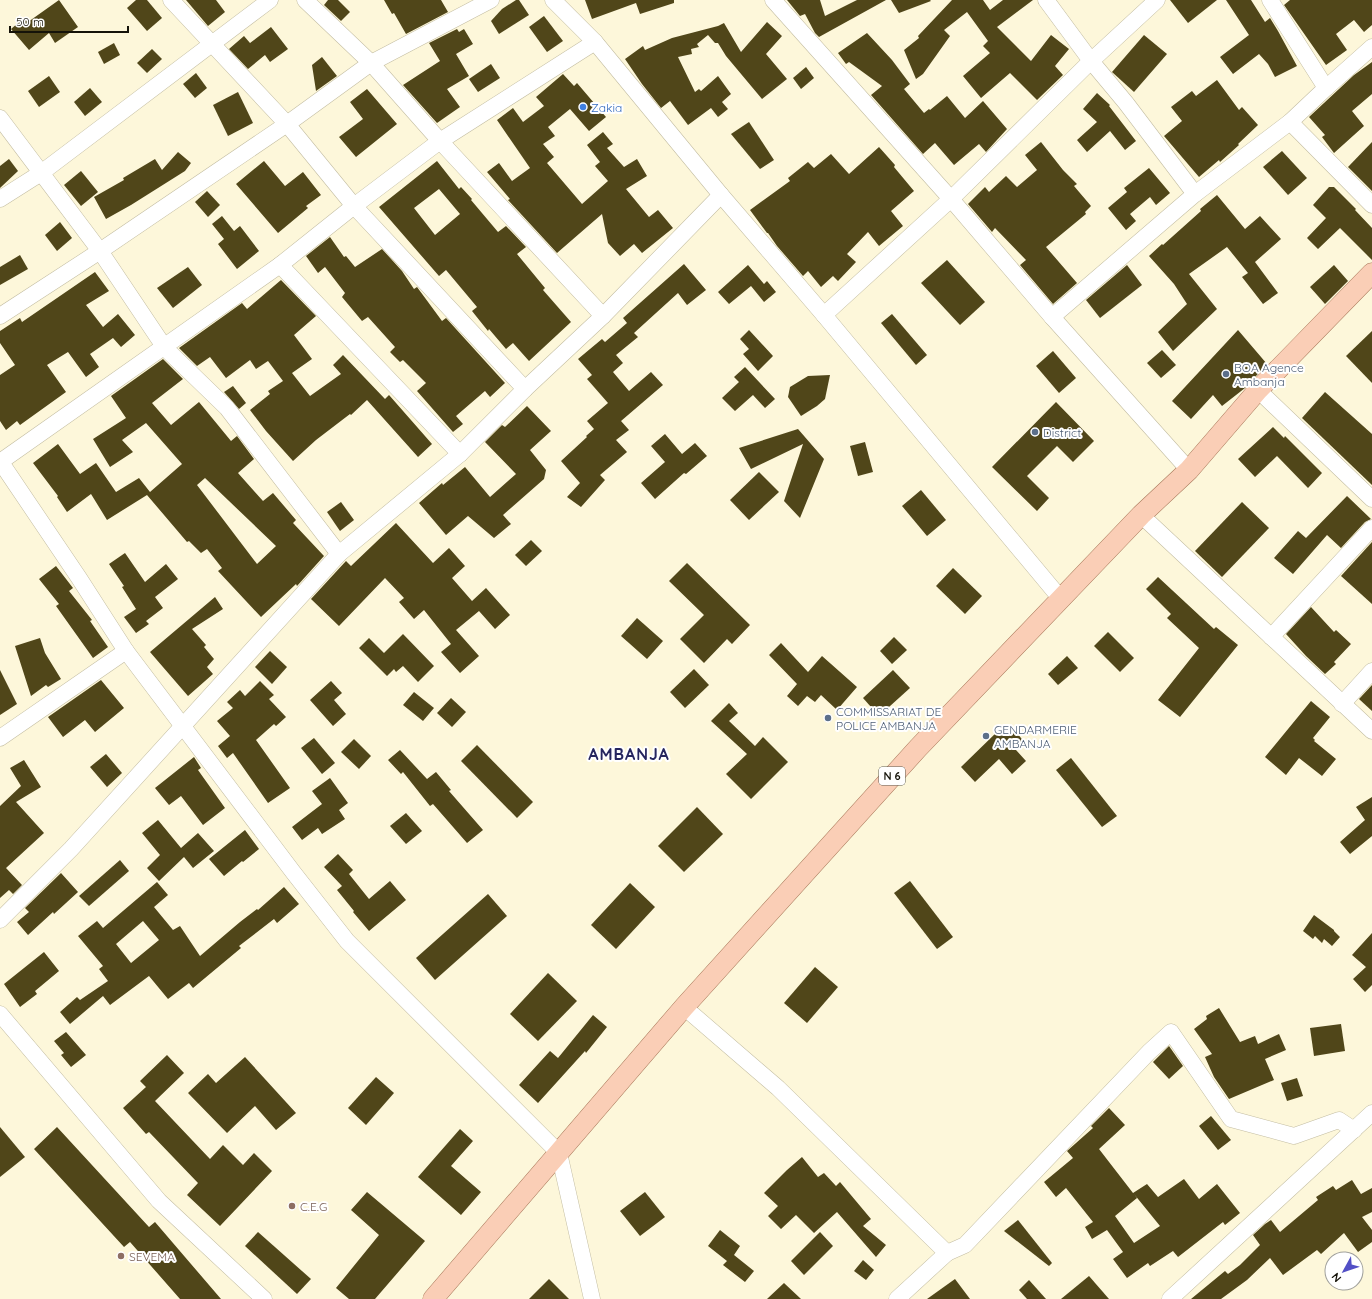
<svg xmlns="http://www.w3.org/2000/svg" width="1372" height="1299" font-family="Quicksand,sans-serif">
<style>
.building{fill:#504619;fill-rule:evenodd}
.lines{fill:none;stroke-linecap:round;stroke-linejoin:round}
.minor-casing{stroke:#c3bda2;stroke-width:17}
.major-casing{stroke:#a8785a;stroke-width:21}
.minor{stroke:#fff;stroke-width:16}
.major{stroke:#faceb6;stroke-width:20}
.shop-dot{fill:#3f7fe0;stroke:#fff;stroke-width:1.5}
.service-dot{fill:#5c6f8a;stroke:#fff;stroke-width:1.5}
.education-dot{fill:#8d6e63;stroke:#fff;stroke-width:1.5}
.labels{text-anchor:middle;dominant-baseline:central;stroke-width:4;stroke-linejoin:round;paint-order:stroke}
.shield{fill:#fff;stroke:#5b5a53;stroke-width:1}
.shield-label{font-size:11px;font-weight:bold;fill:#151309}
.shop-label{font-size:12px;fill:#366cbe;stroke:#fff;text-anchor:start}
.service-label{font-size:12px;fill:#4e5e75;stroke:#fff;text-anchor:start}
.education-label{font-size:12px;fill:#785e54;stroke:#fff;text-anchor:start}
.district-label{font-size:16px;font-weight:bold;letter-spacing:1px;fill:#26265f;stroke:#fff}
</style>
<rect width="100%" height="100%" fill="#fdf7da"/>
<g class="building">
<path d="M59,0L78,27L55,43L49,33L29,50L11,29L24,18L28,22Z"/>
<path d="M136,0H147L162,18L147,31L127,8Z"/>
<path d="M186,0H216L225,12L208,26Z"/>
<path d="M328,0H338L350,12L341,21L324,5Z"/>
<path d="M384,0H441L448,12L406,34L394,13L392,14Z"/>
<path d="M516,0H519L529,15L499,34L491,21L502,9Z"/>
<path d="M585,0H674V3L640,14L636,3L592,19Z"/>
<path d="M787,0H820L825,16L857,0H886L819,37L815,33L805,14L800,16Z"/>
<path d="M891,0H930L931,1L899,13Z"/>
<path d="M952,0H983L990,10L1003,0H1033L997,27L1031,61L1051,35L1069,49L1055,66L1063,75L1037,100L1010,73L981,98L963,76L990,53L983,46L988,41L967,12L944,30L950,36L923,74L916,79L904,50L919,38L918,36Z"/>
<path d="M1170,0H1217L1188,23Z"/>
<path d="M1226,0H1251L1265,22L1270,18L1278,31L1297,66L1275,77L1268,64L1259,54L1233,74L1220,57L1249,35Z"/>
<path d="M1290,0H1372V25L1364,32L1354,20L1336,34L1347,50L1326,65L1284,5Z"/>
<path d="M544,16L563,41L547,52L529,27Z"/>
<path d="M767,22L782,36L766,54L787,79L762,99L726,56L718,43H715L708,35L697,44L699,47L691,49L692,54L678,57L695,92L699,89L701,91L718,76L731,94L722,102L728,109L718,117L711,108L688,125L670,101L661,108L642,84L625,59L643,46L645,50L672,38L718,26L724,23L741,52Z"/>
<path d="M271,27L288,49L270,62L265,55L248,69L229,49L244,36L250,43Z"/>
<path d="M457,29L459,32L464,29L473,44L456,54L469,76L447,89L460,107L437,123L403,85L440,61L429,43Z"/>
<path d="M867,33L892,60L910,84L904,89L924,113L929,109L930,110L947,96L965,118L983,101L1007,129L986,152L979,144L954,165L935,143L923,154L871,95L882,86L849,62L846,64L838,53Z"/>
<path d="M1144,35L1167,54L1134,92L1112,72Z"/>
<path d="M114,43L120,55L104,64L98,52Z"/>
<path d="M152,49L162,59L147,73L137,63Z"/>
<path d="M322,57L337,76L316,91L312,65Z"/>
<path d="M1372,62V94L1352,111L1364,126L1334,153L1322,137L1325,135L1309,117L1354,75Z"/>
<path d="M491,64L500,78L478,92L469,79Z"/>
<path d="M806,67L814,78L801,89L793,78Z"/>
<path d="M196,73L207,88L195,98L183,84Z"/>
<path d="M563,74L574,86L577,83L606,117L589,131L570,109L548,127L555,136L543,144L554,157L547,163L582,204L608,181L595,166L600,162L587,145L603,132L613,144L607,148L624,167L637,159L647,176L626,189L649,217L658,210L673,228L642,253L634,244L620,256L608,243L602,214L557,253L508,200L510,199L487,172L499,163L512,181L530,168L497,120L513,108L523,122L544,106L536,97Z"/>
<path d="M49,76L60,92L39,107L28,91Z"/>
<path d="M1217,80L1239,110L1242,107L1258,125L1238,144L1239,145L1220,162L1219,160L1199,177L1164,136L1182,121L1171,107L1192,91L1196,96Z"/>
<path d="M90,88L102,102L85,116L74,102Z"/>
<path d="M367,89L397,124L356,157L339,137L363,119L350,102Z"/>
<path d="M238,92L253,123L228,136L213,105Z"/>
<path d="M1097,93L1110,105L1109,106L1136,141L1125,150L1110,131L1087,152L1077,140L1097,122L1083,109Z"/>
<path d="M749,122L774,160L760,169L731,134Z"/>
<path d="M1041,142L1063,170L1077,184L1074,186L1091,206L1085,212L1086,214L1046,247L1077,283L1053,304L1020,265L1026,260L995,228L992,232L968,204L985,187L989,192L1006,176L1017,187L1037,170L1025,155Z"/>
<path d="M1372,142V191L1348,167Z"/>
<path d="M879,147L895,165L894,167L914,191L891,211L903,226L879,246L868,232L847,254L856,262L838,281L833,276L821,287L808,271L803,276L777,246L768,233H767L750,210L790,181L788,178L808,162L814,168L831,154L849,174Z"/>
<path d="M1282,151L1307,178L1288,195L1263,167Z"/>
<path d="M178,152L191,163L185,171L131,205L106,219L94,197L124,180L123,178L155,159L162,170Z"/>
<path d="M9,159L18,171L0,188V166Z"/>
<path d="M264,161L285,186L303,172L321,195L306,206L308,208L278,233L236,184Z"/>
<path d="M437,161L459,189L461,187L472,199L471,200L498,232L506,226L526,247L517,254L545,288L543,290L571,322L529,361L513,343L506,349L489,329L488,331L472,311L477,307L446,270L439,276L379,207ZM439,189L460,214L435,235L414,208Z"/>
<path d="M1149,168L1170,193L1156,205L1150,197L1130,214L1136,221L1126,230L1108,208L1127,192L1124,188Z"/>
<path d="M81,171L98,192L81,206L64,185Z"/>
<path d="M1329,187H1334L1356,209L1355,210L1372,228V260L1340,228L1318,249L1307,238L1326,218L1313,205Z"/>
<path d="M207,191L220,205L208,217L195,202Z"/>
<path d="M1217,195L1245,229L1260,216L1281,239L1255,262L1278,293L1263,304L1242,277L1248,273L1227,247L1189,274L1217,309L1173,351L1158,332L1187,304L1174,284L1149,256L1162,244L1163,245L1201,211L1200,209Z"/>
<path d="M222,216L234,231L240,226L259,251L237,269L218,244L224,239L212,224Z"/>
<path d="M60,222L72,238L57,251L45,235Z"/>
<path d="M330,237L344,257L346,256L355,267L382,249L402,271L414,289L417,287L442,321L446,318L505,383L490,397L485,391L456,416L463,424L453,432L417,391L426,383L403,360L400,362L390,352L395,347L368,317L362,321L342,297L345,293L325,267L318,273L306,256Z"/>
<path d="M20,255L28,269L0,285V267Z"/>
<path d="M947,260L985,302L960,325L921,283Z"/>
<path d="M684,264L706,290L687,305L678,293L634,333L638,337L616,355L623,363L613,372L629,391L651,372L663,385L621,421L629,430L616,440L627,452L600,475L605,480L581,507L567,497L580,483L561,461L587,437L586,436L594,429L587,421L608,403L587,379L592,375L578,359L602,339L605,342L627,323L623,318Z"/>
<path d="M748,265L764,284L767,281L776,292L764,302L751,286L729,304L718,292Z"/>
<path d="M1127,265L1142,285L1100,318L1086,300Z"/>
<path d="M1334,265L1348,281L1325,304L1310,287Z"/>
<path d="M188,267L202,285L173,308L157,288Z"/>
<path d="M95,272L109,291L86,305L103,327L118,314L135,335L121,347L113,338L90,354L99,367L86,377L68,352L47,365L66,392L20,425L17,421L6,430L0,421V375L15,365L0,343V331L20,318L22,322Z"/>
<path d="M281,280L316,316L294,335L312,359L292,373L310,396L341,374L333,365L343,355L385,399L389,395L432,444L418,457L367,400L351,415L350,414L316,440L293,461L266,431L250,410L270,394L268,391L283,381L268,361L256,369L250,360L226,378L210,357L197,366L179,348L242,303L247,309Z"/>
<path d="M892,314L927,355L916,365L881,323Z"/>
<path d="M749,330L773,356L758,371L743,354L749,349L740,339Z"/>
<path d="M1238,330L1267,364L1245,388L1222,406L1213,395L1191,419L1172,401Z"/>
<path d="M1372,331V383L1346,356Z"/>
<path d="M1162,350L1176,365L1161,378L1147,363Z"/>
<path d="M1053,351L1076,378L1059,393L1036,366Z"/>
<path d="M163,359L183,379L152,403L171,425L199,402L231,441L237,436L254,459L238,473L263,501L273,493L296,520L293,523L324,556L297,586L296,584L261,617L218,571L222,568L207,549L201,553L189,541L187,542L147,495L107,520L91,494L67,512L57,497L58,496L33,463L58,444L80,474L96,463L116,492L139,478L150,492L182,464L146,423L122,440L133,452L110,467L93,439L126,418L111,396ZM205,478L276,546L257,564L197,485Z"/>
<path d="M745,367L775,399L765,408L753,395L735,411L722,398L739,382L734,377Z"/>
<path d="M830,375L825,399L817,406L801,416L788,397L790,387L808,376Z"/>
<path d="M233,386L246,403L239,409L224,392Z"/>
<path d="M1325,392L1372,434V485L1302,418Z"/>
<path d="M1056,402L1094,441L1073,462L1057,446L1027,476L1049,498L1037,511L992,467Z"/>
<path d="M527,406L551,431L530,450L546,470L544,479L503,515L511,524L494,538L468,516L446,535L419,503L442,483L443,485L465,467L490,497L516,474L485,442L502,425L505,427Z"/>
<path d="M1273,427L1284,438L1285,436L1322,473L1308,488L1277,456L1255,477L1238,459Z"/>
<path d="M798,429L824,459L800,518L784,501L803,444L751,469L739,448Z"/>
<path d="M665,434L682,454L695,443L707,456L686,474L684,473L655,499L641,483L665,462L651,446Z"/>
<path d="M865,442L873,472L858,476L850,446Z"/>
<path d="M759,472L779,492L749,520L730,500Z"/>
<path d="M921,490L946,520L927,536L902,506Z"/>
<path d="M1347,496L1371,519L1365,522L1341,548L1327,535L1293,574L1274,558L1298,531L1306,538Z"/>
<path d="M341,502L354,520L340,531L327,512Z"/>
<path d="M1242,502L1269,528L1222,577L1195,551Z"/>
<path d="M396,523L433,563L449,548L465,566L452,578L472,601L486,588L510,615L495,629L479,611L456,630L479,656L460,673L441,652L451,644L424,610L414,619L399,602L404,598L385,578L339,626L311,599L346,561L351,566Z"/>
<path d="M531,540L542,551L526,566L515,555Z"/>
<path d="M1372,542V604L1341,576Z"/>
<path d="M125,553L145,582L166,564L178,579L155,597L163,608L146,621L149,624L136,633L124,617L136,609L122,587L124,586L109,564Z"/>
<path d="M687,563L750,625L732,644L727,639L704,663L680,639L704,615L669,581Z"/>
<path d="M56,566L73,588L69,591L92,620L90,621L108,647L93,658L56,606L59,604L39,579Z"/>
<path d="M953,568L982,596L965,614L936,586Z"/>
<path d="M1158,577L1214,629L1216,627L1238,645L1180,717L1158,700L1199,648L1167,618L1171,614L1146,589Z"/>
<path d="M215,597L223,609L192,629L206,645L204,647L214,659L207,667L213,674L188,696L150,652Z"/>
<path d="M1311,607L1334,632L1336,630L1351,644L1334,662L1336,664L1325,674L1306,656L1286,634Z"/>
<path d="M637,618L663,641L647,659L621,636Z"/>
<path d="M1108,632L1134,658L1120,672L1094,646Z"/>
<path d="M403,634L434,666L418,682L403,666L396,672L394,669L387,676L359,648L369,638L384,653Z"/>
<path d="M894,637L907,650L892,664L880,651Z"/>
<path d="M40,638L45,653L61,679L48,687L46,685L31,696L15,646Z"/>
<path d="M781,643L808,672L822,656L857,687L837,710L821,695L815,702L807,696L798,706L787,696L797,684L769,655Z"/>
<path d="M270,651L287,667L272,684L255,667Z"/>
<path d="M1067,656L1078,668L1058,685L1048,674Z"/>
<path d="M694,669L709,685L685,708L670,692Z"/>
<path d="M0,670L17,704L0,715Z"/>
<path d="M893,670L910,688L879,716L863,698Z"/>
<path d="M101,680L124,708L95,732L85,720L63,737L48,717Z"/>
<path d="M260,681L274,695L269,699L286,717L276,726L274,724L256,740L290,788L268,803L233,753L227,758L218,746L230,736L217,721L233,708L227,702L240,690L245,696Z"/>
<path d="M331,681L342,693L334,700L346,714L333,726L310,700Z"/>
<path d="M1372,685V711L1359,699Z"/>
<path d="M414,692L434,708L423,721L403,705Z"/>
<path d="M451,698L466,712L452,727L437,713Z"/>
<path d="M1311,701L1330,717L1313,738L1315,740L1314,741L1336,759L1322,776L1299,758L1286,775L1265,757Z"/>
<path d="M729,703L738,713L729,721L755,746L763,737L788,762L751,799L726,774L747,754L711,721Z"/>
<path d="M1013,728L1025,743L1016,750L1026,761L1012,774L999,759L975,782L961,767L1000,729L1005,735Z"/>
<path d="M314,738L335,763L322,774L301,748Z"/>
<path d="M354,739L371,756L359,769L341,752Z"/>
<path d="M477,745L533,802L517,818L461,761Z"/>
<path d="M400,750L427,779L436,772L451,790L449,791L483,830L467,843L433,804L430,806L403,772L401,774L388,760Z"/>
<path d="M106,754L122,773L107,787L90,767Z"/>
<path d="M194,757L201,768L198,770L225,808L203,825L181,796L169,805L155,788Z"/>
<path d="M1071,758L1117,816L1102,827L1056,770Z"/>
<path d="M24,760L41,787L16,802L44,833L6,868L22,885L13,894L9,890L0,898V806L21,786L10,768Z"/>
<path d="M330,778L348,803L339,810L345,819L322,834L318,828L302,840L292,827L322,804L312,791Z"/>
<path d="M1372,797V836L1350,854L1340,842L1365,820L1356,807Z"/>
<path d="M697,807L723,834L684,872L658,846Z"/>
<path d="M406,813L422,831L406,844L390,826Z"/>
<path d="M158,820L181,848L198,833L214,851L193,868L184,857L159,881L147,868L160,855L142,833Z"/>
<path d="M245,830L259,849L243,862L242,861L224,876L209,859Z"/>
<path d="M338,854L353,870L349,874L369,899L390,881L406,900L369,931L353,912L354,911L337,890L342,886L324,867Z"/>
<path d="M120,860L129,871L89,906L79,896Z"/>
<path d="M61,873L78,892L54,914L53,912L28,935L17,922L29,912L25,908Z"/>
<path d="M910,881L953,937L937,949L894,893Z"/>
<path d="M157,882L168,895L154,907L173,930L180,926L200,956L240,922L257,909L258,910L284,887L299,904L277,923L274,919L239,946L241,948L193,988L189,983L168,999L149,976L110,1005L103,996L70,1024L60,1012L77,997L80,1000L108,981L99,969L103,966L78,936L97,921L103,928ZM143,921L159,940L131,963L116,944Z"/>
<path d="M630,883L655,907L616,949L591,925Z"/>
<path d="M488,894L507,916L435,980L416,958Z"/>
<path d="M1314,915L1334,930V931L1340,937L1332,946L1324,939L1322,943L1315,936L1313,939L1303,931Z"/>
<path d="M1372,933V985L1365,992L1353,979L1366,967L1352,955Z"/>
<path d="M44,952L59,971L35,991L37,994L20,1007L4,984Z"/>
<path d="M815,967L838,987L807,1023L784,1003Z"/>
<path d="M548,973L577,1001L538,1041L510,1014Z"/>
<path d="M1219,1008L1240,1042L1255,1036L1258,1044L1279,1034L1286,1050L1265,1059L1274,1080L1229,1099L1214,1077L1205,1057L1212,1054L1194,1029L1207,1019L1206,1016Z"/>
<path d="M593,1015L607,1027L586,1053L585,1051L538,1103L519,1085L550,1051L558,1058Z"/>
<path d="M1341,1024L1345,1051L1314,1056L1310,1028Z"/>
<path d="M66,1032L86,1055L71,1067L61,1055L64,1053L54,1041Z"/>
<path d="M1169,1046L1183,1066L1169,1079L1153,1062Z"/>
<path d="M167,1055L184,1073L155,1101L210,1159L223,1145L243,1165L254,1153L272,1171L220,1226L187,1195L198,1183L149,1132L146,1134L123,1108L146,1087L140,1081Z"/>
<path d="M245,1057L296,1113L276,1130L255,1106L227,1133L188,1093L208,1074L216,1083Z"/>
<path d="M376,1077L394,1093L366,1125L348,1108Z"/>
<path d="M1297,1078L1303,1096L1287,1101L1281,1083Z"/>
<path d="M1109,1108L1125,1125L1099,1149L1133,1193L1147,1184L1158,1197L1184,1179L1199,1199L1217,1184L1240,1213L1225,1225L1223,1222L1178,1257L1173,1251L1150,1266L1148,1263L1127,1278L1113,1259L1123,1252L1107,1230L1092,1239L1085,1227L1093,1222L1066,1188L1056,1197L1044,1182L1073,1158L1067,1151L1093,1128L1091,1126ZM1134,1194L1160,1226L1134,1243L1115,1216L1137,1198Z"/>
<path d="M1211,1116L1231,1140L1218,1150L1199,1126Z"/>
<path d="M0,1127L25,1157L0,1177Z"/>
<path d="M57,1127L149,1227L155,1222L221,1299H180L130,1242L124,1247L34,1149Z"/>
<path d="M460,1129L473,1141L451,1166L481,1192L461,1215L418,1177Z"/>
<path d="M802,1157L818,1177L824,1173L836,1186L840,1182L871,1219L863,1226L886,1245L876,1257L837,1212L814,1233L796,1215L781,1229L768,1216L778,1206L764,1193L787,1170Z"/>
<path d="M1352,1180L1361,1194L1372,1188V1212L1362,1217L1372,1230V1242L1358,1252L1344,1233L1321,1254L1317,1250L1283,1275L1270,1258L1247,1280L1221,1299H1191L1225,1271L1228,1274L1240,1265L1260,1245L1253,1235L1265,1224L1271,1220L1280,1232L1318,1200L1316,1197L1333,1186L1336,1190Z"/>
<path d="M367,1192L425,1241L375,1299H349L336,1288L379,1235L351,1210Z"/>
<path d="M645,1192L665,1217L640,1236L620,1211Z"/>
<path d="M1018,1220L1052,1263L1049,1266L1004,1231Z"/>
<path d="M720,1230L740,1246L734,1255L754,1271L745,1282L723,1265L727,1261L708,1246Z"/>
<path d="M258,1232L311,1279L297,1294L245,1246Z"/>
<path d="M820,1232L833,1246L804,1275L791,1261Z"/>
<path d="M863,1260L874,1270L866,1280L854,1271Z"/>
<path d="M1089,1276L1109,1299H1061Z"/>
<path d="M549,1279L569,1299H529Z"/>
<path d="M955,1279L970,1299H927Z"/>
<path d="M1029,1280L1046,1299H1027L1019,1290Z"/>
<path d="M784,1283L801,1299H767Z"/>
</g>
<g class="lines">
<g class="minor-casing">
<g id="minor">
<path d="M171,0L287,124L354,206L525,389"/>
<path d="M305,0L371,63L440,141L603,316"/>
<path d="M553,0L595,42L721,195L824,315L1061,599"/>
<path d="M773,0L951,199L1052,317L1189,470"/>
<path d="M1046,0L1091,61L1126,103L1195,194"/>
<path d="M1270,0L1326,88"/>
<path d="M0,118L100,251L165,348L227,408L339,554"/>
<path d="M1290,122L1372,205"/>
<path d="M0,199L41,173L270,0"/>
<path d="M280,265L460,454"/>
<path d="M824,315L951,199L1091,61L1157,0"/>
<path d="M0,316L100,251L287,124L371,63L491,0"/>
<path d="M1052,317L1195,194L1290,122L1326,88L1372,47"/>
<path d="M1258,390L1372,499"/>
<path d="M0,461L79,578L126,651L293,872L347,941L559,1153L592,1299"/>
<path d="M0,462L280,265L354,206L440,141L595,42"/>
<path d="M1141,515L1372,731"/>
<path d="M1271,637L1372,528"/>
<path d="M1342,704L1372,671"/>
<path d="M0,738L126,651"/>
<path d="M0,920L71,849L339,554L460,454L525,389L603,316L721,195"/>
<path d="M684,1007L778,1088L947,1253L965,1245L1149,1052L1171,1032L1231,1119L1294,1136L1339,1120L1354,1130"/>
<path d="M0,1014L159,1201L264,1299"/>
<path d="M897,1299L947,1253"/>
<path d="M1170,1299L1372,1113"/>
</g>
</g>
<g class="major-casing">
<path id="major" d="M433,1299L684,1007L918,748L1141,515L1189,470L1258,390L1372,273"/>
</g>
<use href="#minor" class="minor"/>
<use href="#major" class="major"/>
</g>
<circle class="shop-dot" cx="583" cy="107" r="4"/>
<g class="service-dot">
<circle cx="1226" cy="374" r="4"/>
<circle cx="1035" cy="432" r="4"/>
<circle cx="828" cy="718" r="4"/>
<circle cx="986" cy="736" r="4"/>
</g>
<g class="education-dot">
<circle cx="292" cy="1206" r="4"/>
<circle cx="121" cy="1256" r="4"/>
</g>
<g class="labels">
<rect class="shield" x="879" y="767" width="26" height="18" rx="3"/>
<g class="shield-label">
<text x="892" y="776">N 6</text>
</g>
<g class="shop-label">
<text x="591" y="107">Zakia</text>
</g>
<g class="service-label">
<text x="1234" y="367">BOA Agence<tspan x="1234" dy="14">Ambanja</tspan></text>
<text x="1043" y="432">District</text>
<text x="836" y="711">COMMISSARIAT DE<tspan x="836" dy="14">POLICE AMBANJA</tspan></text>
<text x="994" y="729">GENDARMERIE<tspan x="994" dy="14">AMBANJA</tspan></text>
</g>
<g class="education-label">
<text x="300" y="1206">C.E.G</text>
<text x="129" y="1256">SEVEMA</text>
</g>
<g class="district-label">
<text x="629" y="754">AMBANJA</text>
</g>
</g>
<g transform="translate(1344 1271) rotate(230)"><circle r="19" fill="#ffffff" stroke="#a1a19d"/>
<path d="M0-3L7 15L0 10L-7 15Z" fill="#524fc6"/>
<text y="-6" font-size="11" font-weight="bold" text-anchor="middle" fill="#151309">N</text>
</g>
<path d="M10 26v6h118v-6" fill="none" stroke="#151309" stroke-width="2"/>
<text x="16" y="26" font-size="12" fill="#151309" stroke="#ffffff" stroke-width="3" paint-order="stroke">50 m</text>
</svg>
